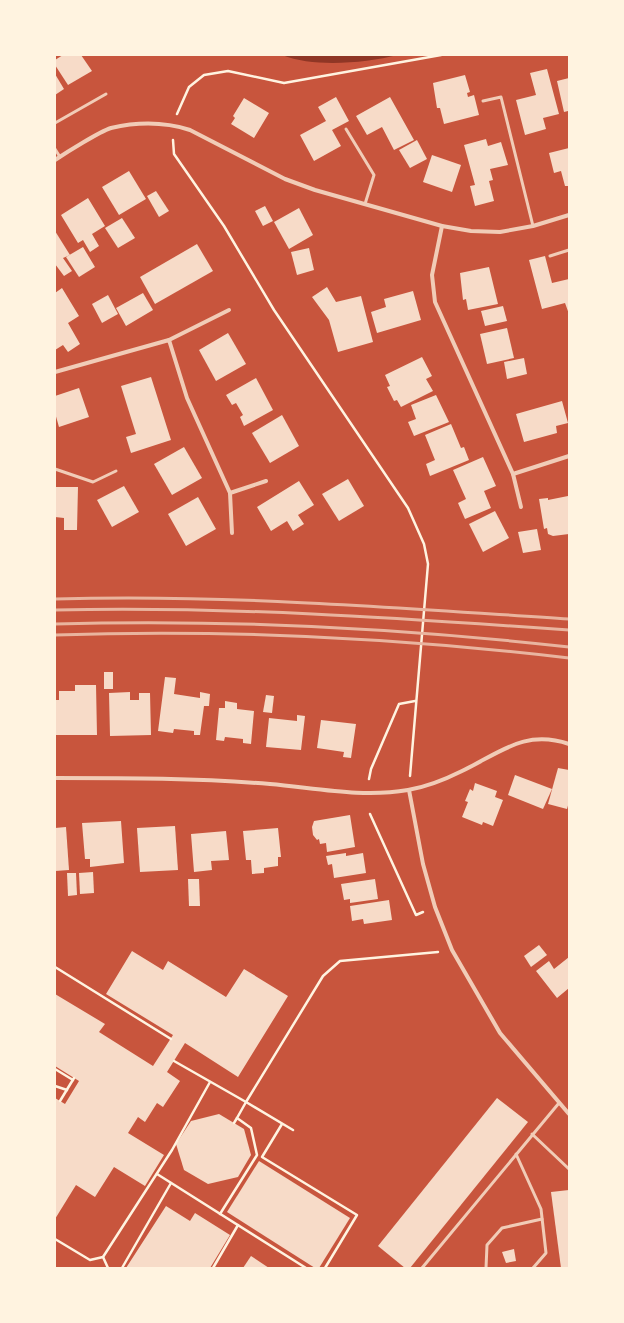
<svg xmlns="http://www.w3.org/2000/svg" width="624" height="1323" font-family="Rubik,sans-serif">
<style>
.water{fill:#8f3625}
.building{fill:#f7dbc8}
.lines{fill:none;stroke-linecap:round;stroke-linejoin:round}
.path{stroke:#fff3e0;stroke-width:2.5}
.service{stroke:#f1ccb7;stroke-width:3}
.minor{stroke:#f1ccb7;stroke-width:4}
.rail{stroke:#e9b49f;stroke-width:3}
</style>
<rect width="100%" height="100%" fill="#c8553d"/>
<path class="water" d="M282,55H398C364,63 315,68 282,55Z"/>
<g class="building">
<path d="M63,55H81L92,71L68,85L55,65V60Z"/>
<path d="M547,69L559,114L543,118L546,129L525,135L516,100L536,95L530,73Z"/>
<path d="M55,74L64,89L55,95Z"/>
<path d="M465,75L470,92L467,93L468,97L474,95L479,115L444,124L440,108H437L433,83Z"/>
<path d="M569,78V114L568,111L564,112L557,81Z"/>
<path d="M336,97L349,121L332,130L341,146L314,161L300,135L326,121L318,107Z"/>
<path d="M390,97L414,140L394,150L382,127L367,135L356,116Z"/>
<path d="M244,98L269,113L254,138L231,124L235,118L233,116Z"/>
<path d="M486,139L488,146L501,142L508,165L490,169L493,180L489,181L494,201L475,206L470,186L475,185L464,145Z"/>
<path d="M417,140L427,159L410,168L399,150Z"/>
<path d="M569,148V186H565L561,171L554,173L549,153Z"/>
<path d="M432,155L461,165L452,192L423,182Z"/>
<path d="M129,171L146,199L119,215L102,187Z"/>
<path d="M156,191L169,211L159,217L147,196Z"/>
<path d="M88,198L105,226L92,234L99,246L90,252L83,240L78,243L61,215Z"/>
<path d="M265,206L273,221L263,226L255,211Z"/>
<path d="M299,208L313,235L289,249L274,222Z"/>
<path d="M122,218L135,238L118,248L105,228Z"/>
<path d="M55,231L70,255L63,258L72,271L64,276L55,264Z"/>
<path d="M197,244L213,271L155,304L140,277Z"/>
<path d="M83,247L95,267L79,277L66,257Z"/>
<path d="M309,248L314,270L297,275L291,252Z"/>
<path d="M545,256L552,283L569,279V314L565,303L542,309L529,260Z"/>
<path d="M489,267L498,304L468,310L466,299L463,300L460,273Z"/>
<path d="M327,287L336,302L361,296L373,342L338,352L329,320L312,297Z"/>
<path d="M62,288L79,316L68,323L80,344L68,352L63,345L55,350V293Z"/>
<path d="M413,291L421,320L377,333L371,312L386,307L384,299Z"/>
<path d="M143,293L153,310L126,326L116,308Z"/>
<path d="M108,295L118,314L102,323L92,304Z"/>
<path d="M503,306L507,321L485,326L481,311Z"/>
<path d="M507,328L514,358L487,364L480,334Z"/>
<path d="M228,333L246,364L216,381L199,350Z"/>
<path d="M422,357L432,376L426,379L433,391L401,407L397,400L394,401L387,387L390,386L385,375Z"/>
<path d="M524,358L527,374L507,379L504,362Z"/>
<path d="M151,377L171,440L131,453L126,437L136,434L121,386Z"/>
<path d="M256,378L273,410L244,426L240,417L243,415L236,403L232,405L226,395Z"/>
<path d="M79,388L89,417L59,427L55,413V396Z"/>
<path d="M436,395L449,422L414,436L408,422L416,419L411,405Z"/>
<path d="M562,401L568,423L556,426L557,433L524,442L516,414Z"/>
<path d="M282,415L299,446L270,463L252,433Z"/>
<path d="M451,424L461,448L464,447L469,460L430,476L426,464L435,460L425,435Z"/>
<path d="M184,447L202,478L172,495L154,464Z"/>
<path d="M483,457L496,486L484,491L491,508L465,519L458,503L466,499L453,470Z"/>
<path d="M348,479L364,506L339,521L322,494Z"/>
<path d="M299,481L314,505L298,515L304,524L293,531L287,521L271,531L257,507Z"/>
<path d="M124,486L139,512L112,527L97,500Z"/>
<path d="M55,487H78L77,530H64V518L55,517Z"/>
<path d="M568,496L569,534L553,536L548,534L547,528L544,529L539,499L548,498V500Z"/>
<path d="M198,497L216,529L186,546L168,514Z"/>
<path d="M495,511L509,538L483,552L469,524Z"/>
<path d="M537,529L541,550L523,553L518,532Z"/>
<rect x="104" y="672" width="9" height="17"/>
<path d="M165,677L176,678L174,694L200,698V692L210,694L209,706H204L200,735H194V731L174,729L173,733L158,731Z"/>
<path d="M75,685H96L97,735H56L55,700H59V691H75Z"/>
<path d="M130,692V700H139V693H150L151,735L110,736L109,693Z"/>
<path d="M266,695L274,696L272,713L263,712Z"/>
<path d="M225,701L237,703V709L254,711L251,744L243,743V739L225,737L224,741L216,740L219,708H225Z"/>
<path d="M297,715L305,716L301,750L266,747L269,718L297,721Z"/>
<path d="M321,720L356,724L351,758L343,757L344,752L317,748Z"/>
<path d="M558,768L569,770V802L567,809L548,804Z"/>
<path d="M515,775L552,789L543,809L508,795Z"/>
<path d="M475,783L497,791L495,797L503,800L493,826L483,822L482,825L462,817L468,802L465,801L470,789L473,791Z"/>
<path d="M350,815L355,847L327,852L326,843L320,844L319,839L317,840L313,835L312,827L314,821Z"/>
<path d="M121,821L124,863L90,867V859H85L82,823Z"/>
<path d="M175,826L178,870L140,872L137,828Z"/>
<path d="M66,827L69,870L55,871V828Z"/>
<path d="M278,828L281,857H278V866L264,868V873L252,874L251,860H246L243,831Z"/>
<path d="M226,831L229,860L211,861L212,870L194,872L191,834Z"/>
<path d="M346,853V856L363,853L366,873L334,878L332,864L328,865L326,856Z"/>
<path d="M93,872L94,893L80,894L79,873Z"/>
<path d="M67,873H76L77,895L68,896Z"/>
<path d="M188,879H199L200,906H189Z"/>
<path d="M375,879L378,899L350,903V899L344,900L341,884Z"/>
<path d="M389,900L392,920L364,924L363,919L352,921L350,906Z"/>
<path d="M539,945L547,955L531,967L524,956Z"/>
<path d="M132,951L163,970L168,961L226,997L244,969L288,996L238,1077L185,1043L167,1072L180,1081L163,1107L157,1103L145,1122L138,1117L128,1133L164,1155L145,1186L114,1167L95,1197L76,1185L55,1219V1098L65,1104L79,1081L55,1066V994L105,1024L99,1032L153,1066L173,1035L106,994Z"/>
<path d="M569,957V988L557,998L536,971L549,961L554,969Z"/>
<path d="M497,1098L528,1122L410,1268H405L378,1246Z"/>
<path d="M219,1114L244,1129L251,1155L238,1177L208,1184L184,1170L176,1144L191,1121Z"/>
<path d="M259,1161L350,1218L319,1268H315L227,1212Z"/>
<path d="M569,1190V1268H561L551,1192Z"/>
<path d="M166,1206L190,1221L195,1213L230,1235L210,1268H126Z"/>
<path d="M514,1249L516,1261L506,1263L502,1252Z"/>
<path d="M251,1256L269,1268H243Z"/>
</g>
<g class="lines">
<g class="path">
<path d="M177,114L189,87L204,75L228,71L284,83L441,55"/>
<path d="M173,140L174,154L224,226L274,310L408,508L424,544L428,564L410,776"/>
<path d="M369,779L371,769L399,704L415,701"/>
<path d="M370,814L416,915L423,912"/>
<path d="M55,967L171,1039"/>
<path d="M174,1061L246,1102L237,1118L251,1128L257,1155L220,1214"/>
<path d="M55,1069L73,1080"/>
<path d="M55,1086L67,1090"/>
<path d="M60,1101L74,1078"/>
<path d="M234,1123L237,1118"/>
<path d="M282,1124L262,1157L357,1215L325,1268"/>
<path d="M293,1130L246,1102L323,976L340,961L438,952"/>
<path d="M157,1174L306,1268"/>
<path d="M55,1239L90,1260L103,1257L172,1150L210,1082"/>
<path d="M103,1257L108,1268"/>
<path d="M122,1268L171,1183"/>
<path d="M213,1268L238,1225"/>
</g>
<g class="service">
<path d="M483,101L501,97L533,226"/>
<path d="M55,123L106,94"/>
<path d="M346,129L374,175L365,204"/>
<path d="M55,149L60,157"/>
<path d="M550,256L569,250"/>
<path d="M55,469L93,482L116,471"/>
<path d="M532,1134L569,1169"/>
<path d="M516,1154L541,1209L546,1253L533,1268"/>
<path d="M422,1268L559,1103"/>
<path d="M486,1268L487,1245L502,1228L542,1219"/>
</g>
<g class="minor">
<path d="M55,160C67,152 99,132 111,128C137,122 165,122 190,130L285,179L315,190L442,226L471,231L500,232L533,226L569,215"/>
<path d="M442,226L432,275L435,302L513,474L569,456"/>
<path d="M169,340L229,310"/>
<path d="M55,372L169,340L187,398L230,493L232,533"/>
<path d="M513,474L521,507"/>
<path d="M230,493L266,481"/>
<path d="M55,778C127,778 198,778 270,784C316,788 362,798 408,790C426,787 446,779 462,771C500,753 524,729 569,744"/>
<path d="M409,790L423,864L435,907L452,950L500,1033L569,1114"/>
</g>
<g class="rail">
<path d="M55,599C227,594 398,608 569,619"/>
<path d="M55,610C227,606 398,618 569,630"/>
<path d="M55,624C227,619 398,628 569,647"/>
<path d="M55,635C226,629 399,638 569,658"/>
</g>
</g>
<rect width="624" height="1323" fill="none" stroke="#fff3e0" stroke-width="112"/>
</svg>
